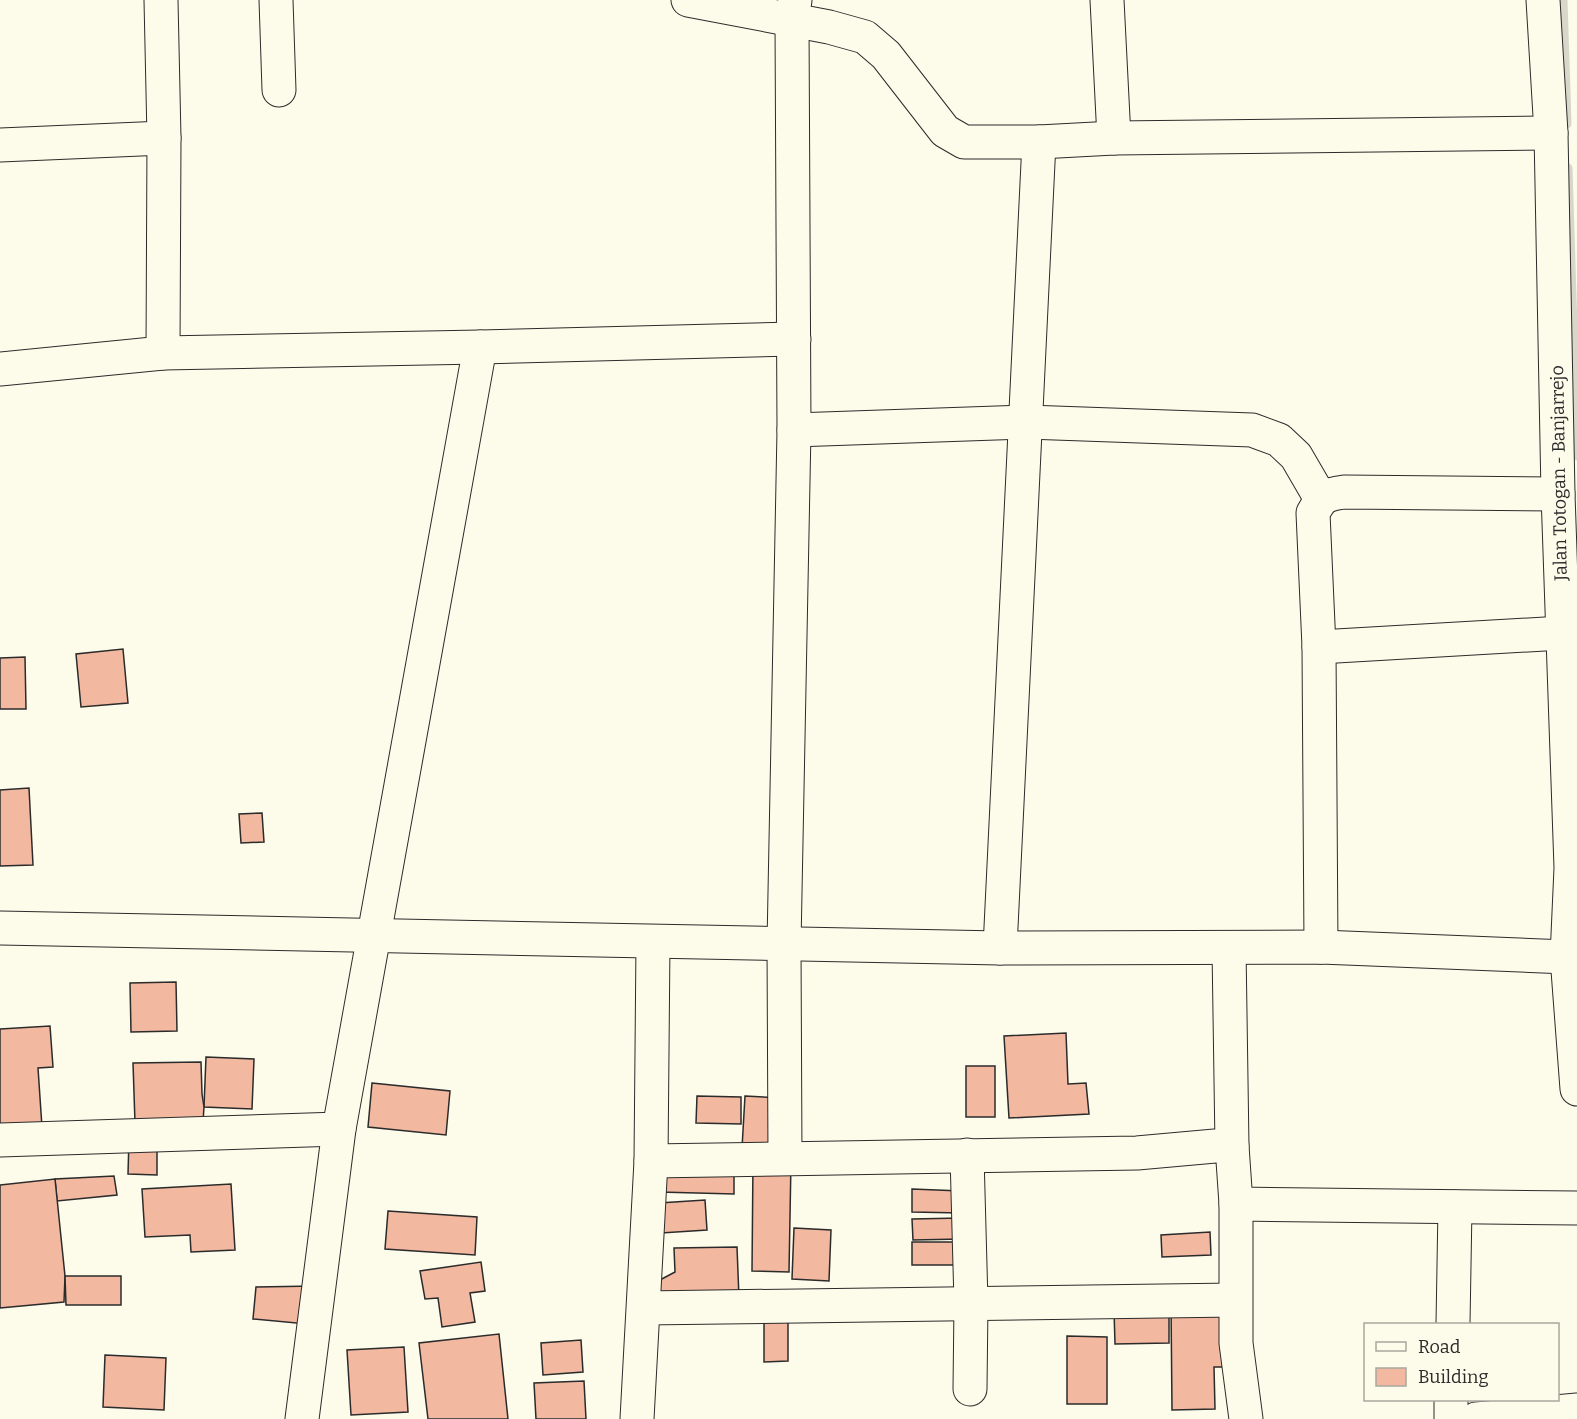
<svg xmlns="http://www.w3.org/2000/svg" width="1577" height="1419" font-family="Bitter,serif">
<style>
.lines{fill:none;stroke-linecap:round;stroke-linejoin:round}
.stream{stroke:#d8d7c9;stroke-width:9}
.building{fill:#f2b8a0;stroke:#2b2b2b;stroke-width:1.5}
.minor-casing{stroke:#2b2b2b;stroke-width:35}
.minor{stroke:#fdfbea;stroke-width:33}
.labels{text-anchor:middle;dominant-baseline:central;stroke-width:4.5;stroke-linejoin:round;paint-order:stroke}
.street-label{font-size:18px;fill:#2b2b2b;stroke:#fdfbea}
</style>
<rect width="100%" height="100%" fill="#fdfbea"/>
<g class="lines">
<g class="stream">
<path d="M1563,0L1567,124"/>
<path d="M1568,168L1577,456"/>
</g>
</g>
<g class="building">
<path d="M123,649L128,703L81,707L76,654Z"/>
<path d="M25,657L26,709H0V658Z"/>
<path d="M29,788L33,865L0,866V790Z"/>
<path d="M262,813L264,842L241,843L239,814Z"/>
<path d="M176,982L177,1031L131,1032L130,983Z"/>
<path d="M50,1026L53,1067L38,1068L42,1127L0,1130V1029Z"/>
<path d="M1066,1033L1068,1084L1086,1083L1089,1114L1009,1118L1004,1036Z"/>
<path d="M206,1057L254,1059L252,1109L204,1107Z"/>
<path d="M201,1062L202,1094L204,1107L203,1122L135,1123L133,1063Z"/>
<rect x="966" y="1066" width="29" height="51"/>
<path d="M372,1083L450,1091L446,1135L368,1127Z"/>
<path d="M697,1096L741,1097V1124L696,1123Z"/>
<path d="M745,1096L783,1098L780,1150L742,1148Z"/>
<path d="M129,1139H157V1175L128,1174Z"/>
<path d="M753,1161H791L789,1272L752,1271Z"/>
<path d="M659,1162L734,1164V1194L659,1192Z"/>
<path d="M114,1176L117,1195L57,1201L55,1179Z"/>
<path d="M55,1179L65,1276L64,1302L0,1308V1185Z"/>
<path d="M231,1184L235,1250L191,1252L190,1235L145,1237L142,1189Z"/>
<path d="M912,1189L961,1191V1213L912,1212Z"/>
<path d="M705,1200L707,1230L661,1233L659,1203Z"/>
<path d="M388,1211L477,1217L475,1255L385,1249Z"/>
<path d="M961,1218L962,1239L913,1240L912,1219Z"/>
<path d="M794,1228L831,1230L829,1281L792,1279Z"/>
<path d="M1210,1232L1211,1255L1162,1257L1161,1235Z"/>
<rect x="912" y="1242" width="46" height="23"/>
<path d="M737,1247L739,1298L659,1300L658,1281L675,1272L674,1248Z"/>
<path d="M481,1262L485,1291L470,1293L475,1322L442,1327L438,1298L425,1299L420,1271Z"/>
<path d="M65,1276H121V1305H66Z"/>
<path d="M315,1286L307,1324L253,1319L256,1287Z"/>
<path d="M1171,1304H1229L1230,1367H1214L1215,1409L1172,1410Z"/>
<path d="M1114,1310H1169V1343L1115,1344Z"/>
<path d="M764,1315H788V1361L764,1362Z"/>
<path d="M499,1334L508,1419H428L419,1343Z"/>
<path d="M1067,1336L1107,1337V1404H1067Z"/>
<path d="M581,1340L583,1372L543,1375L541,1343Z"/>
<path d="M404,1347L408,1412L351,1415L347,1350Z"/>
<path d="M105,1355L166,1358L164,1410L103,1407Z"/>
<path d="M584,1381L586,1419H536L534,1383Z"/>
</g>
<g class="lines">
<g class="minor-casing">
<g id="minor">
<path d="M161,0L164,138L163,353"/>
<path d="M276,0L279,90"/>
<path d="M688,0L829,27L865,37L886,55L945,131L964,142H1039L1114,138L1551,133"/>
<path d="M1107,0L1114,138"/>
<path d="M1543,0L1551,133L1558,494L1571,868L1567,957L1577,1089"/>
<path d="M0,145L164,138"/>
<path d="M0,369L163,353L480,347L794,339"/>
<path d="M794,430L1027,422L1252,430L1279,440L1296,456L1321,499"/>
<path d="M1319,647L1562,633"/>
<path d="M0,928L1000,948L1321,947L1567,957"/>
<path d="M1321,947L1319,647L1313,513C1322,496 1325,495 1344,492L1558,494"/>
<path d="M1000,948L1039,142"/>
<path d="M1229,948L1232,1146"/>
<path d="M0,1140L339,1129"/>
<path d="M967,1155L971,1303L970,1389"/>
<path d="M785,1158L784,944L794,430L792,21L795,0"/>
<path d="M651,1161L1137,1153L1215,1146H1232L1236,1204V1343L1246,1419"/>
<path d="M1236,1204L1577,1208"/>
<path d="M644,1308L1235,1300"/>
<path d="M1453,1324L1455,1207"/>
<path d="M302,1419L339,1129L480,347"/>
<path d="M637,1419L651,1161L653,942"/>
<path d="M1451,1419V1400"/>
<path d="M1476,1419L1577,1410"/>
</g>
</g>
<use href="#minor" class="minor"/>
</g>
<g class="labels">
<g class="street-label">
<text transform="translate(1559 473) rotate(-91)">Jalan Totogan - Banjarrejo</text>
</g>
</g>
<rect x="1364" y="1323" width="195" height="78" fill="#fdfbea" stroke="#a9a89e" stroke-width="1.5"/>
<rect x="1376" y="1342" width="30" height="9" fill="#fdfbea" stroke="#a9a89e" stroke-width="1.5"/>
<text x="1418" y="1353" font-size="18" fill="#2b2b2b">Road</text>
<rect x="1376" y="1368" width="30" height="18" fill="#f2b8a0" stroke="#a9a89e" stroke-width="1.5"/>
<text x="1418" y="1383" font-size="18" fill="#2b2b2b">Building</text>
</svg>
